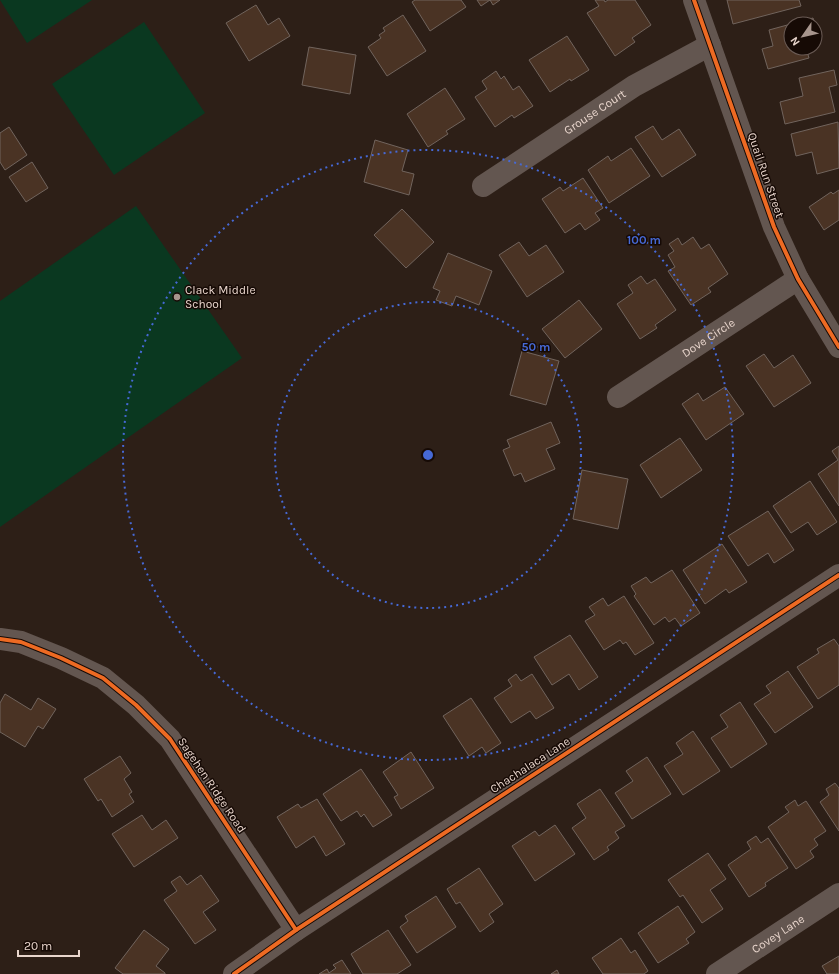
<svg xmlns="http://www.w3.org/2000/svg" width="839" height="974" font-family="Karla,sans-serif">
<style>
.green{fill:#0a3820}
.building{fill:#4a3324;stroke:#71645d}
.lines{fill:none;stroke-linecap:round;stroke-linejoin:round}
.minor{stroke:#635650;stroke-width:22}
.cycleway-casing{stroke:#160a05;stroke-width:6}
.cycleway{stroke:#ed6a23;stroke-width:4}
.ring{fill:none;stroke:#4669d6;stroke-width:2;stroke-dasharray:2 4}
.poi-dot{fill:#a7958d;stroke:#160a05;stroke-width:1.5}
.labels{text-anchor:middle;dominant-baseline:central;stroke-width:3;stroke-linejoin:round;paint-order:stroke}
.street-label{font-size:12px;fill:#e8d5cc;stroke:#160a05}
.poi-label{font-size:12px;fill:#e8d5cc;stroke:#160a05;text-anchor:start}
.centre{fill:#4669d6;stroke:#160a05;stroke-width:2}
.ring-label{font-size:12px;text-anchor:middle;font-weight:bold;fill:#4669d6;stroke:#160a05;stroke-width:3;stroke-linejoin:round;paint-order:stroke}
</style>
<rect width="100%" height="100%" fill="#2d1f17"/>
<g class="green">
<path d="M0,0H92L27,43Z"/>
<path d="M144,22L205,113L114,175L52,84Z"/>
<path d="M136,206L242,358L0,527V301Z"/>
</g>
<g class="building">
<path d="M415,0H461L466,7L430,31L412,2Z"/>
<path d="M477,0H490L481,6Z"/>
<path d="M490,0H500L493,5Z"/>
<path d="M595,0H604L605,2L608,0H635L651,25L632,38L635,42L615,56L587,13L599,6Z"/>
<path d="M727,0H799L801,6L733,24Z"/>
<path d="M256,5L268,25L279,18L290,36L249,61L226,23Z"/>
<path d="M403,15L426,51L387,76L368,47L381,38L379,35L385,31L383,28Z"/>
<path d="M813,18L815,24H791V48H806L809,58L768,69L762,49L773,46L769,30Z"/>
<path d="M567,36L589,70L571,81L570,79L550,92L529,60Z"/>
<path d="M309,47L356,55L350,94L302,85Z"/>
<path d="M834,70L837,85L829,87L835,112L785,124L780,102L803,96L799,78Z"/>
<path d="M496,71L501,79L504,76L513,90L519,86L533,106L514,118L512,115L495,127L475,97L487,89L482,81Z"/>
<path d="M445,88L465,119L446,131L448,134L428,147L407,114Z"/>
<path d="M838,122L839,168L817,174L812,152L796,156L791,134Z"/>
<path d="M653,126L662,140L679,129L696,155L662,177L635,137Z"/>
<path d="M9,127L27,155L5,170L0,162V133Z"/>
<path d="M375,140L408,150L402,171L414,174L409,195L364,182Z"/>
<path d="M631,148L650,176L609,203L588,170L608,156L611,161Z"/>
<path d="M32,162L48,188L26,202L9,177Z"/>
<path d="M583,178L603,208L595,213L600,220L585,230L580,223L565,233L542,199L560,187L563,191Z"/>
<path d="M839,190V220L824,230L809,207L831,192L833,194Z"/>
<path d="M402,209L434,242L406,268L374,235Z"/>
<path d="M693,237L701,249L709,244L728,274L708,288L711,292L691,305L668,271L675,267L668,255L674,251L669,244L678,238L682,245Z"/>
<path d="M519,242L529,256L546,245L564,272L527,297L499,255Z"/>
<path d="M448,253L492,271L479,305L456,296L452,306L436,300L440,291L433,288Z"/>
<path d="M641,276L647,284L655,279L676,310L655,325L657,328L640,339L617,304L633,293L628,285Z"/>
<path d="M579,300L602,329L565,358L542,329Z"/>
<path d="M522,351L559,361L546,405L510,395Z"/>
<path d="M764,354L774,368L793,355L811,383L774,407L746,366Z"/>
<path d="M725,387L744,414L706,440L682,404L698,393L703,401Z"/>
<path d="M551,422L560,443L546,449L555,469L525,482L521,473L514,476L503,450L510,447L507,440Z"/>
<path d="M680,438L702,470L661,498L640,465Z"/>
<path d="M839,446V506L818,474L838,460L832,451Z"/>
<path d="M582,470L628,479L618,529L573,519Z"/>
<path d="M810,481L837,522L817,535L808,522L791,533L773,506Z"/>
<path d="M768,511L794,550L774,563L768,553L748,566L728,536Z"/>
<path d="M722,544L747,582L729,593L726,589L705,604L683,570Z"/>
<path d="M672,570L700,613L681,626L675,618L669,622L665,617L654,625L634,596L636,594L631,586L646,577L651,583Z"/>
<path d="M624,596L654,643L635,655L626,642L623,644L620,640L604,650L585,621L595,615L589,607L603,598L608,606Z"/>
<path d="M570,635L598,677L579,690L569,674L552,685L534,657Z"/>
<path d="M834,639L839,646V685L818,699L797,667L819,653L817,649Z"/>
<path d="M788,671L813,707L775,733L754,704L771,693L766,686Z"/>
<path d="M516,674L521,681L532,674L554,708L536,719L530,711L511,723L494,698L512,686L508,680Z"/>
<path d="M5,694L31,710L38,698L56,709L43,729L38,726L25,747L0,732V703Z"/>
<path d="M471,698L501,743L486,753L482,747L469,756L443,716Z"/>
<path d="M740,702L767,744L731,768L711,738L728,727L720,715Z"/>
<path d="M693,731L720,771L683,795L664,766L683,754L676,743Z"/>
<path d="M411,752L434,788L401,809L394,797L398,795L383,772Z"/>
<path d="M120,756L131,773L124,779L132,792L129,794L134,802L112,817L101,799L98,801L84,779Z"/>
<path d="M647,757L671,794L632,819L615,793L633,781L626,771Z"/>
<path d="M361,769L392,815L373,827L364,814L361,817L357,811L341,821L323,794Z"/>
<path d="M835,783L839,788V831L820,802L829,795L826,789Z"/>
<path d="M600,789L625,826L615,832L619,838L607,847L609,850L594,860L572,828L586,818L577,804Z"/>
<path d="M317,799L345,844L326,856L314,836L296,848L277,817L298,804L301,808Z"/>
<path d="M795,800L798,806L806,801L826,831L814,839L818,845L810,851L814,857L796,869L768,827L789,812L785,807Z"/>
<path d="M142,815L152,830L166,820L178,838L134,867L112,834Z"/>
<path d="M555,825L575,854L535,881L512,846L535,831L539,836Z"/>
<path d="M756,836L761,843L768,838L788,868L765,883L766,886L749,897L728,865L751,849L747,842Z"/>
<path d="M708,853L726,879L710,890L723,909L702,923L683,895L680,897L668,880Z"/>
<path d="M479,868L503,904L489,914L494,922L480,932L460,902L456,904L447,889Z"/>
<path d="M201,875L219,901L203,912L216,930L195,944L164,900L177,891L171,882L180,876L187,885Z"/>
<path d="M436,896L456,927L417,953L400,927L408,921L405,916Z"/>
<path d="M678,906L695,932L686,939L689,943L658,963L638,933Z"/>
<path d="M144,930L169,949L156,966L165,973V974H123L115,968Z"/>
<path d="M388,930L411,965L397,974H363L351,954Z"/>
<path d="M621,938L631,953L635,950L648,971L644,974H603L592,958Z"/>
<path d="M839,956V974H827L822,966Z"/>
<path d="M342,960L351,974H319L327,969L329,973L336,968L333,965Z"/>
<path d="M557,970L559,974H551Z"/>
</g>
<g class="lines">
<g class="minor">
<path d="M694,0L774,227L798,279L839,347"/>
<path id="s1" d="M483,186L634,86L710,45"/>
<path id="s2" d="M618,397L798,279"/>
<path d="M0,639L21,642L61,658L103,678L136,705L170,739L296,930"/>
<path d="M234,974L296,930L839,575"/>
<path id="s3" d="M717,974L839,894"/>
</g>
<g class="cycleway-casing">
<g id="cycleway">
<path d="M694,0L774,227L798,279L839,347"/>
<path d="M0,639L21,642L61,658L103,678L136,705L170,739L296,930"/>
<path d="M234,974L296,930L839,575"/>
</g>
</g>
<use href="#cycleway" class="cycleway"/>
</g>
<g class="ring">
<circle cx="428" cy="455" r="153"/>
<circle cx="428" cy="455" r="305"/>
</g>
<circle class="poi-dot" cx="177" cy="297" r="4"/>
<g class="labels">
<g class="street-label">
<text stroke="none"><textPath href="#s1" startOffset="134">Grouse Court</textPath></text>
<text transform="translate(766 175) rotate(71)">Quail Run Street</text>
<text stroke="none"><textPath href="#s2" startOffset="108">Dove Circle</textPath></text>
<text transform="translate(530 765) rotate(-33)">Chachalaca Lane</text>
<text transform="translate(212 785) rotate(56)">Sagehen Ridge Road</text>
<text stroke="none"><textPath href="#s3" startOffset="73">Covey Lane</textPath></text>
</g>
<g class="poi-label">
<text x="185" y="290">Clack Middle<tspan x="185" dy="14">School</tspan></text>
</g>
</g>
<circle cx="428" cy="455" r="6" class="centre"/>
<g class="ring-label">
<text x="644" y="244">100 m</text>
<text x="536" y="351">50 m</text>
</g>
<g transform="translate(803 36) rotate(236)"><circle r="19" fill="#160a05" stroke="#6a5b55"/>
<path d="M0-3L7 15L0 10L-7 15Z" fill="#a7958d"/>
<text y="-6" font-size="11" font-weight="bold" text-anchor="middle" fill="#e8d5cc">N</text>
</g>
<path d="M18 950v6h61v-6" fill="none" stroke="#e8d5cc" stroke-width="2"/>
<text x="24" y="950" font-size="12" fill="#e8d5cc" stroke="#160a05" stroke-width="3" paint-order="stroke">20 m</text>
</svg>
